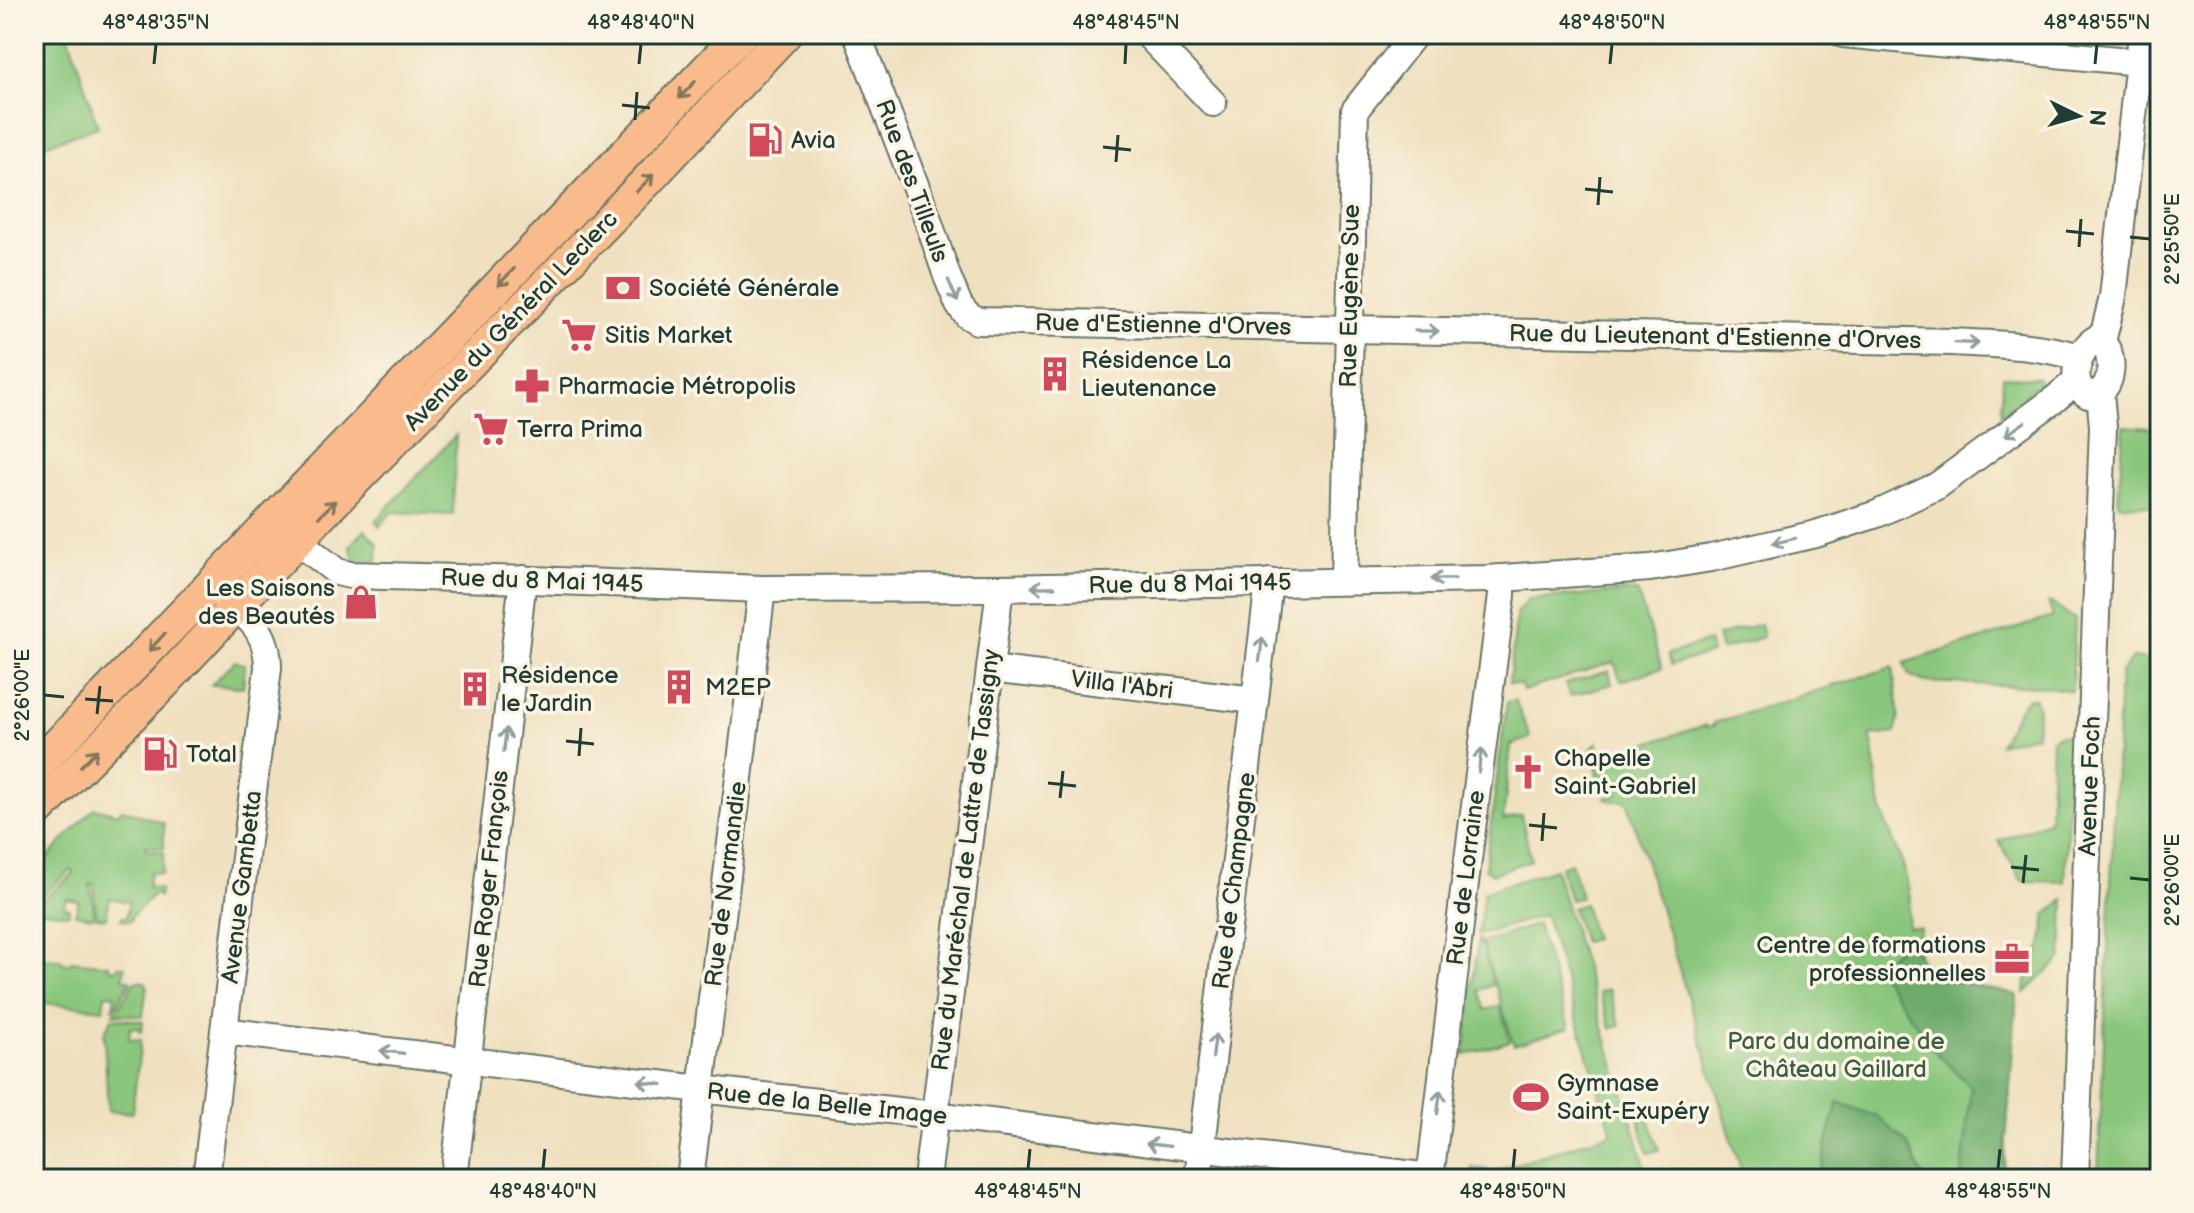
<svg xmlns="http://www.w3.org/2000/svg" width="2194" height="1213" font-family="'Balsamiq Sans',sans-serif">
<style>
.green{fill:#89c67b;stroke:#548258;stroke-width:2}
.forest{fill:#6eab6b;stroke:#467450;stroke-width:2}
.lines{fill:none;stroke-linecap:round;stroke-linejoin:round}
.minor-casing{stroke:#687665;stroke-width:30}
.major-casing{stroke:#687665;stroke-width:36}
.minor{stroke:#fff;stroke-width:26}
.major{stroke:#fabb8c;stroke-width:32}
.oneway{stroke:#82765c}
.oneway2{stroke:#8f9e9a}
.ticks{fill:none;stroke:#1f3d34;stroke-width:3}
.labels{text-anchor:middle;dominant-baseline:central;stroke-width:7;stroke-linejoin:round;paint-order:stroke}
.poi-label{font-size:24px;fill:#1f3d34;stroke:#fcf5e5;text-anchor:start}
.street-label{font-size:24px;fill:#1f3d34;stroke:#fcf5e5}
.park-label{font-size:24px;fill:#3a5f46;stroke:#fcf5e5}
.neatline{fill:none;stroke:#1f3d34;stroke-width:3}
.ticks-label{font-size:20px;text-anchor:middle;fill:#1f3d34}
</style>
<rect width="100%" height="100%" fill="#fcf5e5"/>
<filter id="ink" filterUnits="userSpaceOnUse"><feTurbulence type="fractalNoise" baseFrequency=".0125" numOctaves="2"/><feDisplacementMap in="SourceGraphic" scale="16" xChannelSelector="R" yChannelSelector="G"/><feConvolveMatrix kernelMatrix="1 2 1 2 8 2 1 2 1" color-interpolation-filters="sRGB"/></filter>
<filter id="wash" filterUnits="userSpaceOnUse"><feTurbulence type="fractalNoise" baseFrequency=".006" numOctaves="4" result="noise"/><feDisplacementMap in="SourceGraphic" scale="32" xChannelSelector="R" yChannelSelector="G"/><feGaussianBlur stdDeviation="1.8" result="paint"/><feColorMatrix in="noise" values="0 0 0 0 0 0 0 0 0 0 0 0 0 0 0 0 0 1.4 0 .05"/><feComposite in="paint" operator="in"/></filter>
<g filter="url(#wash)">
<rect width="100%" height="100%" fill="#efe0bf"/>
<g class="green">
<path d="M34,34H68L98,127L38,147L34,134Z"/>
<path d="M2003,377L2038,378L2039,383L2001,415Z"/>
<path d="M2124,426L2160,429V506L2118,504Z"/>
<path d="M456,435L453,515L392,512L379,527L376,520Z"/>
<path d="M365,530L378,544L377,561L355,560L350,546Z"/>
<path d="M1637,591L1662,668L1621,681L1614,662L1523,691L1521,685L1509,683L1517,613L1528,599Z"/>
<path d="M2048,602C2059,605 2064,616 2075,618L2072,691L2047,687L1925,682L1909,675L1904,663L2053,617Z"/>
<path d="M1760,624L1763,637L1721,650L1717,636Z"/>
<path d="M1709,641L1712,653L1671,665L1668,654Z"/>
<path d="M2132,658L2160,661V1179H2098L2120,674Z"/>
<path d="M235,661L245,665L243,687L211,685Z"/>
<path d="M1893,667L1899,717L1895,733L1870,736L1873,747L1879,798L1885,821L1903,864L1910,897L1908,927L1920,928L1918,956L1934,977L2017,995L2003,1179H1744L1627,801H1611L1605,798L1618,794L1615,779L1600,782L1591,749L1597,742L1602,757L1706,725L1707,728L1714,725V723Z"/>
<path d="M1609,671L1612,684L1570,696L1565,684Z"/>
<path d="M2028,698L2035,699L2038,710L2036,735L1999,744L2023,703Z"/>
<path d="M1515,700L1530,737L1528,739L1511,745L1503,820L1521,815L1531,860L1493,874L1485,869L1507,702Z"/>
<path d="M2059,735H2071L2065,882L2022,881L1999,841L2050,820L2052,739Z"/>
<path d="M94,808L118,814L122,809L164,823V848L145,846L146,850L164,852L162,874L150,872L148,887L160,889L159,897L155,893L131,917V921L121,920L122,917H126L129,902L110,898L106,918L96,917L94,884H90L94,910L93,917L75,914L79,901L66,899L64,907L69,908V914L34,910V907L74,873L71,870L34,902V872Z"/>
<path d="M1571,863L1581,897L1570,900L1560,867Z"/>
<path d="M1555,869L1645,1166L1641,1174L1623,1179H1570L1568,1174C1537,1184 1504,1177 1472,1173V1168L1494,1171L1612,1133L1545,915L1478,935L1484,892Z"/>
<path d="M2064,899L2062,958L2025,993L2027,968C2043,953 2045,937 2045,916Z"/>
<path d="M1584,904L1594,939L1583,942L1572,908Z"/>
<path d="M1537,924L1569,1028L1514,1045L1482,943Z"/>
<path d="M1480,939L1493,985L1479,990L1485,1010L1500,1006L1510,1041L1464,1055L1478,940Z"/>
<path d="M34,957L62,960V963L70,964L71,961L109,965L110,969L117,970L118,966L125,967L123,978L131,981L113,1010L115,995L105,994L103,1009L34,1002Z"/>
<path d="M137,981L145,982L147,985L143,1016L114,1014L134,983Z"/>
<path d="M1609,989L1620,1025L1611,1029L1599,992Z"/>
<path d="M112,1018L143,1021L142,1032H139V1028H130L129,1039L141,1040L132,1113L108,1111L104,1033Z"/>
<path d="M1648,1115L1659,1150L1648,1153L1638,1118Z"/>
</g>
<g class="forest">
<path d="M1907,940L1934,977L2017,995L2003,1179H1961L1971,1087L1935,1051L1876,968Z"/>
<path d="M1838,1102L1878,1117L1907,1143L1924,1179H1820L1826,1145Z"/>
</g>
</g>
<g filter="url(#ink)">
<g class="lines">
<g class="minor-casing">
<g id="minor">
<path d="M857,34L925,211L947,276L959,305L967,315L977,321L1952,342C1997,344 2037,345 2080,357"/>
<path d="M1147,34L1213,103"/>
<path d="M1843,34L2139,62"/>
<path d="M2096,339C2114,346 2115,380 2101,391C2099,393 2091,395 2088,395C2067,383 2077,350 2096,339Z"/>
<path d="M2102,342L2113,297L2142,34"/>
<path d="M284,530L337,572L350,575L532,580L762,589L1000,588L1487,579L1650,568L1711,558L1816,534L1877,514L1937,486L2055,399L2076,381"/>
<path d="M1344,580L1355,110L1415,34"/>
<path d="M990,669L1255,700"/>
<path d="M224,1031L700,1089L935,1115L1430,1177"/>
<path d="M206,1179L268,668C268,630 249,618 222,595"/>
<path d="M454,1179L523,579"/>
<path d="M690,1179L762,589"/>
<path d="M927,1179L1000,588"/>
<path d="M1198,1179L1269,582"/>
<path d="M1430,1179L1465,883L1502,595V578"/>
<path d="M2075,1179L2103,427L2100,392"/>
</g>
</g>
<g class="major-casing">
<g id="major">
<path d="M34,769L741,34"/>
<path d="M34,814L163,684L319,517L645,183L785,34"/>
</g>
</g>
<use href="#minor" class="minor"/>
<use href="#major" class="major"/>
</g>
<defs><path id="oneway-shaft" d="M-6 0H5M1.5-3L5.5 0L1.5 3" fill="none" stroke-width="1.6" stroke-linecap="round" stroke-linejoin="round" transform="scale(2)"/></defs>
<g class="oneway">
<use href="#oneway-shaft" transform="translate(687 90) rotate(134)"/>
<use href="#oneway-shaft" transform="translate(645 183) rotate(-46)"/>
<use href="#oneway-shaft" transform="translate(506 277) rotate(134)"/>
<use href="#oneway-shaft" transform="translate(327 509) rotate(-45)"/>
<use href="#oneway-shaft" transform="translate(157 642) rotate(132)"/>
<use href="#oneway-shaft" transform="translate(89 758) rotate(-45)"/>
</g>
<g class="oneway2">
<use href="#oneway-shaft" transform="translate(953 291) rotate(67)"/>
<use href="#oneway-shaft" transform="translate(1427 331) rotate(1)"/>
<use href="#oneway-shaft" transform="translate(1967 343) rotate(2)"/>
<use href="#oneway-shaft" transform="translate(2015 429) rotate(144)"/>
<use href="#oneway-shaft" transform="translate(1784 541) rotate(167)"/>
<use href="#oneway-shaft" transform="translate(1443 579) rotate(179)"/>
<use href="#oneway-shaft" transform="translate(1043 587) rotate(179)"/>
<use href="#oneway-shaft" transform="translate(1261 649) rotate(-83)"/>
<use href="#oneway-shaft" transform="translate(505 740) rotate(-84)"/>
<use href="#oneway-shaft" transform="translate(1480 760) rotate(-83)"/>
<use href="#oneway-shaft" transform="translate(1214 1046) rotate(-83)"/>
<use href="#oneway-shaft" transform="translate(392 1052) rotate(-173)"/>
<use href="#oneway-shaft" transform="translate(650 1083) rotate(-173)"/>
<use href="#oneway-shaft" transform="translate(1439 1102) rotate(-83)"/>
<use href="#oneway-shaft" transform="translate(1158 1145) rotate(-173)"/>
</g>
</g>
<path class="ticks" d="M154,64L156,44M639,64L641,44M1125,64L1126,44M1610,64L1612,44M2095,64L2097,44M622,105L650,108M635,120L637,92M1103,147L1131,150M1116,162L1118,135M1585,189L1613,192M1598,205L1600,177M2066,231L2094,234M2130,237L2150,239M2079,247L2081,219M44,695L64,697M85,699L113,701M97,714L100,686M566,741L594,744M579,756L581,728M1048,783L1076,786M1060,798L1063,771M1529,825L1557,828M1542,841L1544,813M2011,867L2039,870M2130,878L2150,880M2023,883L2026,855M543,1169L545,1149M1028,1169L1030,1149M1513,1169L1515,1149M1998,1169L2000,1149"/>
<defs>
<g id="fuel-bare" transform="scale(2.76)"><path d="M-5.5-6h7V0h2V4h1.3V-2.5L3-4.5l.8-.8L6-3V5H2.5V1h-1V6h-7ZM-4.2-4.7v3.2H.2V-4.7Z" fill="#d1495b" stroke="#fcf5e5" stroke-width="2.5" paint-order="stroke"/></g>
<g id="bank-bare" transform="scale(2.76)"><path d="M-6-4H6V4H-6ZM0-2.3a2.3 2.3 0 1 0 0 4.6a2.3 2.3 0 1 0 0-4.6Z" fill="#d1495b" stroke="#fcf5e5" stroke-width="2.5" paint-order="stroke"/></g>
<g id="supermarket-bare" transform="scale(2.76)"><path d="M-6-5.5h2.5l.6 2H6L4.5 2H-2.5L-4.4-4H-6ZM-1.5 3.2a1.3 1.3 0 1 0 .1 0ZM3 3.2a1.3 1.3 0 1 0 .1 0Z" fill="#d1495b" stroke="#fcf5e5" stroke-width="2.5" paint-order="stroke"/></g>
<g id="building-bare" transform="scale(2.76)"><path d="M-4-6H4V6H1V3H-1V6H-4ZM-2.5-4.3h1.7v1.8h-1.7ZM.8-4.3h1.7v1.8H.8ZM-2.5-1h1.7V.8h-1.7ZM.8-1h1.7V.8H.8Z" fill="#d1495b" stroke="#fcf5e5" stroke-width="2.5" paint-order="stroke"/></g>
<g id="pharmacy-bare" transform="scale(2.76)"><path d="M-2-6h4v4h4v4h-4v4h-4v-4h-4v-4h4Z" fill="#d1495b" stroke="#fcf5e5" stroke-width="2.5" paint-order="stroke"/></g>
<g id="shop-bare" transform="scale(2.76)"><path d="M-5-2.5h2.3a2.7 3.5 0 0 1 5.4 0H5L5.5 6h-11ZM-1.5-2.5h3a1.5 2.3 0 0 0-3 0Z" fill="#d1495b" stroke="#fcf5e5" stroke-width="2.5" paint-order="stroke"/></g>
<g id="church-bare" transform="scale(2.76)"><path d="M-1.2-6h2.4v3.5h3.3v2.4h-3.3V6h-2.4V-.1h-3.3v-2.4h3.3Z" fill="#d1495b" stroke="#fcf5e5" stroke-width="2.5" paint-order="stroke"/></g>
<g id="office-bare" transform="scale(2.76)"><path d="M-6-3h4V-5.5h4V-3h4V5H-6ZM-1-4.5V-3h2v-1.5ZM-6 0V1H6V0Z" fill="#d1495b" stroke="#fcf5e5" stroke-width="2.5" paint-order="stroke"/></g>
<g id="stadium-bare" transform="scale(2.76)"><path d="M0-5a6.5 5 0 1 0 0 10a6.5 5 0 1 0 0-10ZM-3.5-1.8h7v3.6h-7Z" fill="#d1495b" stroke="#fcf5e5" stroke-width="2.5" paint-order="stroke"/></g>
</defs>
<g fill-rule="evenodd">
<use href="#fuel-bare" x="765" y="140"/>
<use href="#bank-bare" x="623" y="288"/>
<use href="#supermarket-bare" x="579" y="335"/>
<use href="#building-bare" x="1055" y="374"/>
<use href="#pharmacy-bare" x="532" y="386"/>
<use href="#supermarket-bare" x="491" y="429"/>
<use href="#shop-bare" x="361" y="602"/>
<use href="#building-bare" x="679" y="687"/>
<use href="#building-bare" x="475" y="689"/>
<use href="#fuel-bare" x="160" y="754"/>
<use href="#church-bare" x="1528" y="772"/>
<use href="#office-bare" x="2012" y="959"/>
<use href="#stadium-bare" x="1531" y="1097"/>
</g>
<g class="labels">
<g class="poi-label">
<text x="791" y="140">Avia</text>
<text x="649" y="288">Société Générale</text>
<text x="605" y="335">Sitis Market</text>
<text x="1081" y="360">Résidence La<tspan x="1081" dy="28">Lieutenance</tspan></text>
<text x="558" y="386">Pharmacie Métropolis</text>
<text x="517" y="429">Terra Prima</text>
<text x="335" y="588" text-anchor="end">Les Saisons<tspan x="335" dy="28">des Beautés</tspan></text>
<text x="501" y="675">Résidence<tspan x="501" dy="28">le Jardin</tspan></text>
<text x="705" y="687">M2EP</text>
<text x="186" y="754">Total</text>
<text x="1554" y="758">Chapelle<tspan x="1554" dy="28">Saint-Gabriel</tspan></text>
<text x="1986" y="945" text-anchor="end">Centre de formations<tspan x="1986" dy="28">professionnelles</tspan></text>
<text x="1557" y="1083">Gymnase<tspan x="1557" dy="28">Saint-Exupéry</tspan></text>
</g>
<g class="street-label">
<text transform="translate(912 181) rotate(70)">Rue des Tilleuls</text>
<text transform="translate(1350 296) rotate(-89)">Rue Eugène Sue</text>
<text transform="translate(511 321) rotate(-46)">Avenue du Général Leclerc</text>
<text transform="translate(1163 325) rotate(1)">Rue d'Estienne d'Orves</text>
<text transform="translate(1715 337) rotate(1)">Rue du Lieutenant d'Estienne d'Orves</text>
<text transform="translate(542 581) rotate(2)">Rue du 8 Mai 1945</text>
<text transform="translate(1190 584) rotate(-1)">Rue du 8 Mai 1945</text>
<text transform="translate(1122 685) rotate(7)">Villa l'Abri</text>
<text transform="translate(2090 786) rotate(-88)">Avenue Foch</text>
<text transform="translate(966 860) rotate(-83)">Rue du Maréchal de Lattre de Tassigny</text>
<text transform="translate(1466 878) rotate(-83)">Rue de Lorraine</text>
<text transform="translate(489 879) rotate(-84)">Rue Roger François</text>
<text transform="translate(1234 881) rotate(-83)">Rue de Champagne</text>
<text transform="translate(726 884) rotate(-83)">Rue de Normandie</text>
<text transform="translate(242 887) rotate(-83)">Avenue Gambetta</text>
<text transform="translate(827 1104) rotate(6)">Rue de la Belle Image</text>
</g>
<g class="park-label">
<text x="1836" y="1041">Parc du domaine de<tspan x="1836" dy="28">Château Gaillard</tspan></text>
</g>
</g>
<rect width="2194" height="1213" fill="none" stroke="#fcf5e5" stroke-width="88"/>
<g transform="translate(2078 116) rotate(95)" stroke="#fcf5e5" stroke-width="6" paint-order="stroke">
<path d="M0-6L14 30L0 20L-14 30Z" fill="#1f3d34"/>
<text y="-12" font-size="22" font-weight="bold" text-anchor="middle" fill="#1f3d34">N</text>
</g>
<rect x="44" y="44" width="2106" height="1125" class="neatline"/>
<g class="ticks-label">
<text x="156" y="29">48°48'35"N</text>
<text x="641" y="29">48°48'40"N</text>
<text x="1126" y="29">48°48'45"N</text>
<text x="1612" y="29">48°48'50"N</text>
<text x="2097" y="29">48°48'55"N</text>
<text transform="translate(2172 239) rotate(-90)" y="7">2°25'50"E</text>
<text transform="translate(22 695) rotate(-90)" y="7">2°26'00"E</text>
<text transform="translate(2172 880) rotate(-90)" y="7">2°26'00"E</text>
<text x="543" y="1198">48°48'40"N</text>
<text x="1028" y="1198">48°48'45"N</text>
<text x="1513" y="1198">48°48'50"N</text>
<text x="1998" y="1198">48°48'55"N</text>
</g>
</svg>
